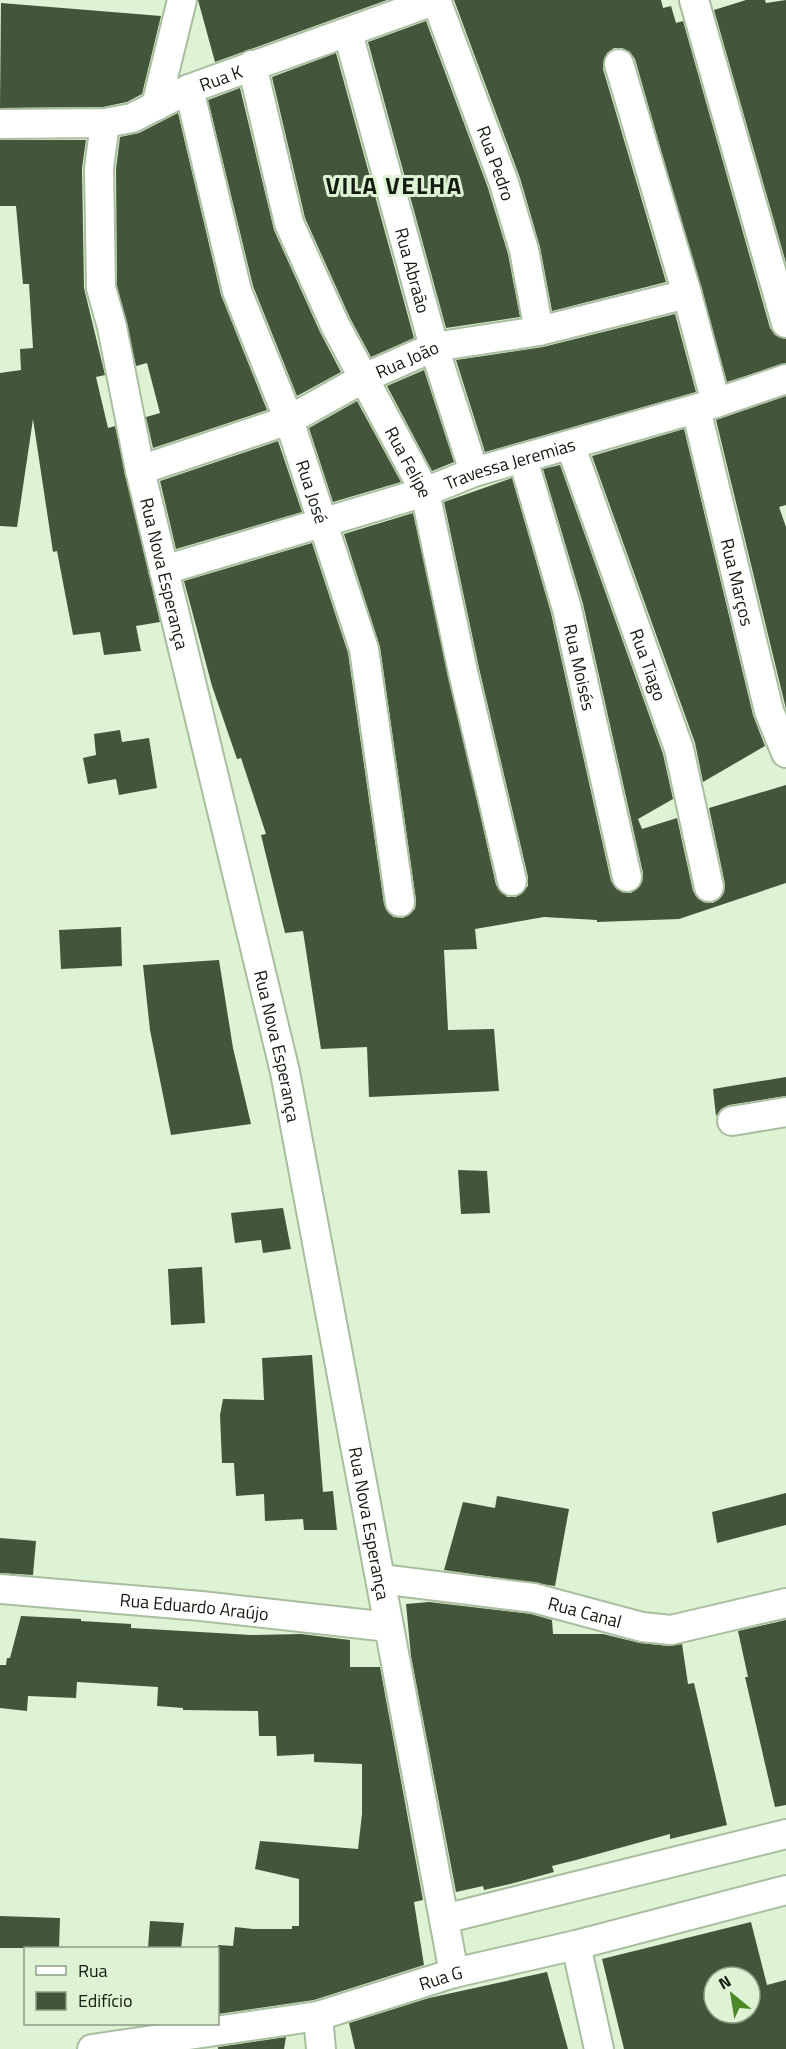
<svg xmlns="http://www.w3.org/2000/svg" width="786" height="2049" font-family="'Titillium Web',sans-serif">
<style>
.building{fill:#43553b;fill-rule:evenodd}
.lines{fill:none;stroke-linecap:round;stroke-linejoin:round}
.minor-casing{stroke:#a9bea0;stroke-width:32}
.minor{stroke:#fff;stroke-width:28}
.labels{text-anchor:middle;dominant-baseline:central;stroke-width:6;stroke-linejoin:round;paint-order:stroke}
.street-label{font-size:18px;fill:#141c11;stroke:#ddf3d4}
.district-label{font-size:24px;font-weight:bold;letter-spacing:1.5px;fill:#141c11;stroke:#ddf3d4}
</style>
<rect width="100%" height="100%" fill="#ddf3d4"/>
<g class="building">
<path d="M198,0H387L215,62Z"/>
<path d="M454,0H661L663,8L671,6L676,23L683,21L770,328L775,335L786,339V363L727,382L635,59L630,52L622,48H614L607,53L603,69L666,282L552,311L540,247L520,178Z"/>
<path d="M746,0H765L766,3L786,0V263L714,10Z"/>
<path d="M1,3L161,16L142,94L127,102L103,107L0,108Z"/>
<path d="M426,21L488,188L508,254L520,317L446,328L368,42Z"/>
<path d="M336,53L414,338L371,357L350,318L305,218L272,77Z"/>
<path d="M240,88L274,230L320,332L341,372L297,396L253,286L208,100Z"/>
<path d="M178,113L221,295L267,410L153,448L146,417L160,413L147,363L136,366L117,286L116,169L120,137L139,133Z"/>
<path d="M0,140H86L82,168L84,288L105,375L96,377L108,428L115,426L160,622L136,626L141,651L104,655L100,632L73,635L57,551L53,552L33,419L17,527L0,526V373L21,370L20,349L33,348L29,284H23L16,206H0Z"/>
<path d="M675,314L696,392L485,452L456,360L543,347Z"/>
<path d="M424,370L454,462L432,471L387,386Z"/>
<path d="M786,396V505L779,507L786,527V709L716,420Z"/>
<path d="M357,401L401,482L333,502L309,428Z"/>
<path d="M684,429L753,715L765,746L703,782L695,743L592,456Z"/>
<path d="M278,441L302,512L176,549L160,481Z"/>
<path d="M560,465L663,754L673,799L638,819L642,829L677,818L693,891L703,902L713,903L724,893L725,884L709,808L786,785V883L679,919L597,922V920L544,917L475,929L477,949L444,950L448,1030L494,1029L499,1091L369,1097L367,1047L321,1049L303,931L285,933L261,835L266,834L241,758L237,759L212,686L184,581L312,543L348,653L384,904L393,917L403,918L415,909L416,900L380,647L344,534L413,513L496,885L507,897H516L528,886V877L479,668L444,502L512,478L551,613L611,881L622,892L631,893L642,882L643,873L583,604L543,469Z"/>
<path d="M120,730L122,742L149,738L157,788L119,795L116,779L88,784L83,758L96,755L94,734Z"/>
<path d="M121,927L122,966L61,969L59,930Z"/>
<path d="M219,960L233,1048L251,1124L171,1135L150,1030L143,965Z"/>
<path d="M786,1077V1096L729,1105L721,1109L716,1116L713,1089Z"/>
<path d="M458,1170L487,1171L490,1213L461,1214Z"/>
<path d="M283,1208L291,1249L263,1253L261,1240L235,1243L231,1213Z"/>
<path d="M202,1267L205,1323L171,1325L168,1269Z"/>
<path d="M312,1355L323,1492L333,1491L337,1530H304L303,1519L265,1521L264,1494L236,1496L234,1463H222L220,1415L223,1399L264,1400L262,1358Z"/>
<path d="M786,1493V1525L717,1543L712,1512Z"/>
<path d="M497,1496L569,1509L555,1586L444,1570L463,1502L495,1508Z"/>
<path d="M0,1538L36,1541L33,1575L0,1573Z"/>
<path d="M429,1602L531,1614L552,1620L553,1634H603L640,1643L669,1646L682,1644L688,1684L694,1683L727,1825L670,1839V1834L576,1860L552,1866L554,1872L514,1883L484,1890L483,1886L456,1892L411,1656L406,1604Z"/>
<path d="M21,1616L81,1619V1621L131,1624V1628L251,1635L301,1634L350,1640V1667H380L423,1900L414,1902L424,1965L314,2000L218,2014V1945L233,1946L235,1927L253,1929H292V1926H299V1879L255,1869L260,1841L358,1849L362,1814V1764L314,1762V1754L277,1756L276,1736H259L258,1711L183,1710V1708L157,1706L158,1687L77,1682L76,1698L28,1696L27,1711L0,1708V1665H6L7,1658H10Z"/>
<path d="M786,1620V1805L775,1807L745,1677H748L738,1631Z"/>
<path d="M0,1916L60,1918L59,1948H0Z"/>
<path d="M150,1921L184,1923L181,1948H148Z"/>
<path d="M751,1922L767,1985L786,1980V2049H624L602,1959ZM714,1977H750V2013H714Z"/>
<path d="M547,1972L568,2049H355L349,2023L429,1998Z"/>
<path d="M286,2037L284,2049H218V2047Z"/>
</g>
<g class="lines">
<g class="minor-casing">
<g id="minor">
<path id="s1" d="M436,0L504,183L524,250L539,331"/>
<path d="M694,0L786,323"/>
<path id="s2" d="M348,33L434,347L474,472"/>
<path d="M619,64L687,294L716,403"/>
<path id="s3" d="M252,65L289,223L335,325L425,492L463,672L512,881"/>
<path id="s4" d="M189,89L237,291L289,420L364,649L400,902"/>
<path d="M156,106L182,0"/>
<path id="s5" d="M105,123L99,168L101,288L112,327L140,470L285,1072L454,1973"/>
<path id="s6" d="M0,124L105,123L132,118L189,89L436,0"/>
<path id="s7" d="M696,409L769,711L786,753"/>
<path id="s8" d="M571,447L679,749L709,887"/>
<path id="s9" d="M523,459L567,609L627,877"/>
<path id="s10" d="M140,470L289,420L364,378L434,347L539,331L687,294"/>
<path id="s11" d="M164,570L425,492L474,472L716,403L786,379"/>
<path d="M732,1121L786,1112"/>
<path id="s12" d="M381,1579L534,1598L642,1627L671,1630L786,1603"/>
<path id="s13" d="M0,1589L201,1606L389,1627"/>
<path d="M444,1919L786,1834"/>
<path d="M576,1945L599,2049"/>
<path d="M318,2016L321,2049"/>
<path id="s14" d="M92,2049L318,2016L454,1973L576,1945L786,1890"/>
</g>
</g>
<use href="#minor" class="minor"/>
</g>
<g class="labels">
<g class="street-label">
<text stroke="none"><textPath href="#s6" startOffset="230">Rua K</textPath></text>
<text stroke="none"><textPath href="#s1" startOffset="174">Rua Pedro</textPath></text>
<text stroke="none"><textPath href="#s2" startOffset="246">Rua Abraão</textPath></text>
<text stroke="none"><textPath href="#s10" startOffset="290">Rua João</textPath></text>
<text stroke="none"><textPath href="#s3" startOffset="430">Rua Felipe</textPath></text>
<text stroke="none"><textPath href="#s11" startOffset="362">Travessa Jeremias</textPath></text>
<text stroke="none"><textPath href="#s4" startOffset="422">Rua José</textPath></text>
<text stroke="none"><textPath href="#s5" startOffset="458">Rua Nova Esperança</textPath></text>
<text stroke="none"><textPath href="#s7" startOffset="178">Rua Marços</textPath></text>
<text stroke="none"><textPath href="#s8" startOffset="231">Rua Tiago</textPath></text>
<text stroke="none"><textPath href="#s9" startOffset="216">Rua Moisés</textPath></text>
<text stroke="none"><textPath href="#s5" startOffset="944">Rua Nova Esperança</textPath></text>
<text stroke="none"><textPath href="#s5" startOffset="1430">Rua Nova Esperança</textPath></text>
<text stroke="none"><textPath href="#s13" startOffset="195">Rua Eduardo Araújo</textPath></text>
<text stroke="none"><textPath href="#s12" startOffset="207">Rua Canal</textPath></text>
<text stroke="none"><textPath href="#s14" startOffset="357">Rua G</textPath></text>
</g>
<g class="district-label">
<text x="394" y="185">VILA VELHA</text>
</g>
</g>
<rect x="24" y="1947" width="195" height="78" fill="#ddf3d4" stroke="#8d9d86" stroke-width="1.5"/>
<rect x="36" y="1966" width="30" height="9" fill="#ffffff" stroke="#8d9d86" stroke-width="1.5"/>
<text x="78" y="1977" font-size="18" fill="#141c11">Rua</text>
<rect x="36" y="1992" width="30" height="18" fill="#43553b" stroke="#8d9d86" stroke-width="1.5"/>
<text x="78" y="2007" font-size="18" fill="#141c11">Edifício</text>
<g transform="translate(732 1995) rotate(330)"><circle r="28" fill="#ddf3d4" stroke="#8d9d86" stroke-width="1.5"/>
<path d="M0-4.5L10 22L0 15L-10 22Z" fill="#4b8827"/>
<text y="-9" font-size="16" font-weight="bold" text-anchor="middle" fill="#141c11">N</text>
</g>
</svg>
